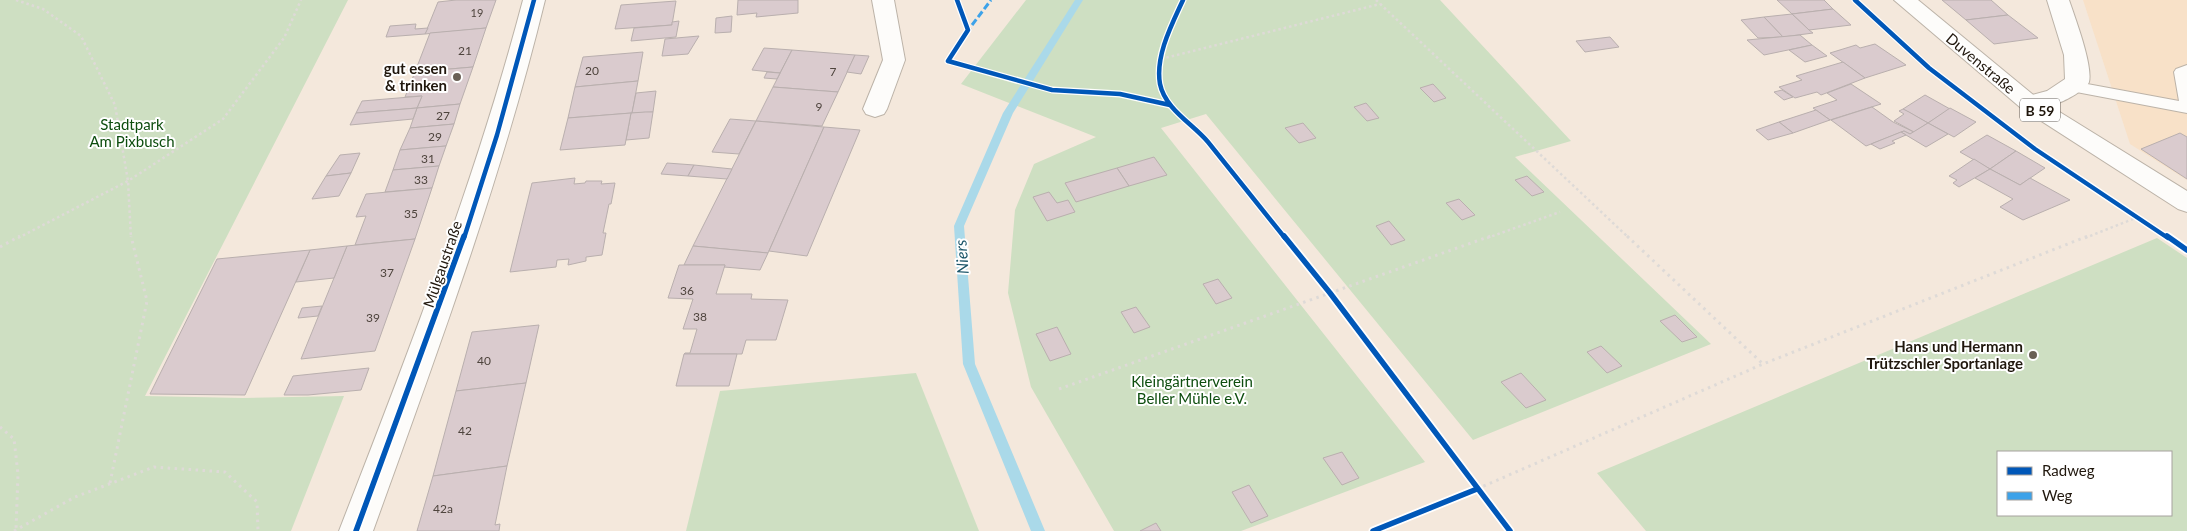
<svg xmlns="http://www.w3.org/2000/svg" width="2187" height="531" font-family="Lato,sans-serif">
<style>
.built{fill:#f8e1c8}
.green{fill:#cedfc2;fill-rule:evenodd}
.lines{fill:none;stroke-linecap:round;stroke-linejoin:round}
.stream{fill:#aad9e9;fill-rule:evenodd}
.building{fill:#dacbce;stroke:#b9afae}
.lane-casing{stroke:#bcb3a8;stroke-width:2}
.street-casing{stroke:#bcb3a8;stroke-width:2}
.secondary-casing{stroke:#bcb3a8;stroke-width:2}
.primary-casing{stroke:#bcb3a8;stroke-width:2}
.path-far1{stroke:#dedad7;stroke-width:2.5;stroke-dasharray:2.5 3;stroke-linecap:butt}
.path{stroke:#dedad7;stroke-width:3;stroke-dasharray:2.5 4.5;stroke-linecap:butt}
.lane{fill:#fdfcfa;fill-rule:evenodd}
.street{fill:#fdfcfa;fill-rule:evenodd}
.secondary{fill:#fdfcfa;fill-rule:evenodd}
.primary{fill:#fdfcfa;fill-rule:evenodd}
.quiet{stroke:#3da2e9;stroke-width:3;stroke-dasharray:7 3;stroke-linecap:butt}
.cycleway-far1-casing{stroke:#fff;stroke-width:7}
.cycleway-casing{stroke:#fff;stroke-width:9}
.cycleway-far1{stroke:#0057b8;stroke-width:4.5}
.cycleway{stroke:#0057b8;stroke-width:5.5}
.poi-dot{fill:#6a6055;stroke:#fff;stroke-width:2}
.labels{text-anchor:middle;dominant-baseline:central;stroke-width:4;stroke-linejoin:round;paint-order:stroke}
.far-number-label{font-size:11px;fill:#4e443d}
.number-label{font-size:12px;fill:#4e443d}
.shield{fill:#fff;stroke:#635d56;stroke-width:1}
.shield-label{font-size:14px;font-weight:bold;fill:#20170d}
.street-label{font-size:15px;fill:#20170d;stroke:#fff}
.poi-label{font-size:15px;font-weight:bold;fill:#20170d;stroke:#fff;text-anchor:end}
.park-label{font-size:15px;fill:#0d4d0e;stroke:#fff}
.water-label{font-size:16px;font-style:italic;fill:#1a5468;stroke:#fff}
</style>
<rect width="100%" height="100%" fill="#f4e8dc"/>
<path class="built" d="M2083,0H2187V180L2130,144Z"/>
<g class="green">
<path d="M0,0H348L145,396L243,398L344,396L291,531H0Z"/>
<path d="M1026,0H1440L1571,141L1515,157L1711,344L1473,440L1206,114L1161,128L1425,462L1241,531H1114L1031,387L1008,293L1015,210L1034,164L1096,137L961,84Z"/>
<path d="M2157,238L2187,258V531H1646L1597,473ZM1998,452H2171V515H1998Z"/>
<path d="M916,373L979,531H686L720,391Z"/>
</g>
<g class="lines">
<path class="stream" d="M1075,0H1083L1013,113L964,226L975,364L1045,531H1031L963,364L954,226L1003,113Z"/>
</g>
<g class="building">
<path d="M456,0H496L486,28L425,34L438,2Z"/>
<path d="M738,0H798V13L756,17L757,13L737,15Z"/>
<path d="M1777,0H1824L1833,9L1792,14Z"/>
<path d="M1942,0H1991L2008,15L1966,20Z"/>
<path d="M676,1L672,25L615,29L621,5Z"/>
<path d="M1833,9L1851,25L1809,30L1792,14Z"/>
<path d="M1792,14L1809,30L1813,33L1783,37L1764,17Z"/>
<path d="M2008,15L2038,38L1994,44L1966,20Z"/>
<path d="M732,16L731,32L715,33L716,18Z"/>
<path d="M1764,17L1783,37L1758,38L1741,20Z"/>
<path d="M679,21L676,37L631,41L634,28L672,25V22Z"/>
<path d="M416,24L415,29L428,28L425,34L386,37L390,26Z"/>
<path d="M486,28L473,67L415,72L430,33Z"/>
<path d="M1800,35L1812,45L1764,55L1747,40Z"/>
<path d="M699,36L688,54L662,56L665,39Z"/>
<path d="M1610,37L1619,47L1585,52L1576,41Z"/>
<path d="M1875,44L1906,65L1865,78L1830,53L1856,45L1860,48Z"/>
<path d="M1812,45L1827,56L1805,62L1789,50Z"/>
<path d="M764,48L792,50L780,73L752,70Z"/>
<path d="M792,50L855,55L838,92L773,87Z"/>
<path d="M643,52L638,81L575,87L583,57Z"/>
<path d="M855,55L869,56L861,74L847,72Z"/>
<path d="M1843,62L1865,78L1821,95L1817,92L1795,98L1779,87L1802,80L1796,76Z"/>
<path d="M473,67L460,104L417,108L422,96L405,97L415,72Z"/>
<path d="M767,72L780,73L777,79L764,78Z"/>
<path d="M638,81L632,113L568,118L575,87Z"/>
<path d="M1433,84L1446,98L1434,102L1420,88Z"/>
<path d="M1851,84L1881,104L1830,120L1813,108L1837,100L1827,93Z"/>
<path d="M773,87L838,92L822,126L756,121Z"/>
<path d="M1782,90L1793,97L1784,100L1774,92Z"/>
<path d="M656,91L653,112L632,113L636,93Z"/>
<path d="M1925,95L1950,109L1928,123L1903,109Z"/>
<path d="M422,96L417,108L356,113L362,101Z"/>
<path d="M1366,103L1379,118L1367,121L1354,107Z"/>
<path d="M460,104L454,124L410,128L417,108Z"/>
<path d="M1872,107L1893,122L1914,132L1910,134L1904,131L1866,146L1831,120Z"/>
<path d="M417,108L413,119L350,125L356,113Z"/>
<path d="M1950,108L1976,122L1954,137L1928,123Z"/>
<path d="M1903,109L1909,112L1928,123L1914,132L1894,121L1904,114L1899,111Z"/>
<path d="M1816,110L1830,120L1793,133L1779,122Z"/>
<path d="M645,112H653L649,138L626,140L631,113Z"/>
<path d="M631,113L625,145L560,150L568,118Z"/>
<path d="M730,119L756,121L739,154L712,152Z"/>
<path d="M756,121L824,127L768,253L693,246Z"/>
<path d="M1779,122L1793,133L1768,140L1756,130Z"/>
<path d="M1303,123L1316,138L1299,143L1285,128Z"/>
<path d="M1928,123L1948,134L1926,147L1901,132L1904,131L1910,134Z"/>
<path d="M454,124L446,146L400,150L410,128Z"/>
<path d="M824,127L860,130L807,256L769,251Z"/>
<path d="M1901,132L1906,135L1892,141L1895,143L1880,149L1871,144Z"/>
<path d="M2180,133L2187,137V179L2141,149Z"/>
<path d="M1987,135L2016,151L1990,169L1960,152Z"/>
<path d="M446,146L439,166L393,170L400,150Z"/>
<path d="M2016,151L2045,168L2020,185L1990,169Z"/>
<path d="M360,153L351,173L326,176L340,155Z"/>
<path d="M1154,157L1167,175L1129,186L1117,168Z"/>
<path d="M1974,159L1990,169L1959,187L1953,183L1957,180L1949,176Z"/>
<path d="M667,163L694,165L688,176L661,174Z"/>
<path d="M694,165L732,169L727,179L688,176Z"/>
<path d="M439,166L432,188L385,192L393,170Z"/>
<path d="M1117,168L1129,186L1076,202L1065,183Z"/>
<path d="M1990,169L2020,185L2030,178L2070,200L2023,220L2000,207L2013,199L1975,178Z"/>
<path d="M351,173L339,196L312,199L326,176Z"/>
<path d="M1527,176L1544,192L1532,196L1515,180Z"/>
<path d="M575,178L574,184L585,183L586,181H602L601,184L615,183L611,204H609L603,233H606L602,255L586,257V261L568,265L569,259L557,260L556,267L510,272L532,183Z"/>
<path d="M432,188L415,239L355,245L366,216L356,217L366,194Z"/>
<path d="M1049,192L1057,203L1068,200L1075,212L1047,221L1033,197Z"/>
<path d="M1459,199L1475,215L1462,220L1446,203Z"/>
<path d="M1389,221L1405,240L1391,245L1376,226Z"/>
<path d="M415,239L375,351L301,359L347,246Z"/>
<path d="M347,246L334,278L296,282L310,250Z"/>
<path d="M693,246L768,253L760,270L724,267L725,265H684Z"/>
<path d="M310,250L245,395L150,394L217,259Z"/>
<path d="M679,265H725L716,294H752L751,299L788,300L776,340H746L742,354H684L685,353H690L697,329H683L693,299L668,298Z"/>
<path d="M1218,279L1232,298L1216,304L1203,284Z"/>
<path d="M322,306L318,316L298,318L302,308Z"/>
<path d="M1136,307L1150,327L1134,333L1121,312Z"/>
<path d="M1675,315L1697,337L1682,342L1660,321Z"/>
<path d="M539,325L526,383L456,391L472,332Z"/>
<path d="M1057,327L1071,354L1050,361L1036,334Z"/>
<path d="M1601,346L1622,366L1607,373L1587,352Z"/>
<path d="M684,354H737L729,386H676Z"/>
<path d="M369,368L361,390L308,395H284L293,376Z"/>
<path d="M1521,373L1546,400L1526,408L1501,382Z"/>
<path d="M526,383L507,466L433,476L456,391Z"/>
<path d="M1342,452L1359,478L1342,485L1323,458Z"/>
<path d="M507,466L495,525L500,524L499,531H417L433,476Z"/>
<path d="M1249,485L1268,516L1251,523L1232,492Z"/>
<path d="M1156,523L1161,531H1140Z"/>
</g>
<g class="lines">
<g class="lane-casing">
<path id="lane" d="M2187,65V113L2071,91L2065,90L2063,86L2065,82L2071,81L2179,101L2174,72L2176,69Z"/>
</g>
<g class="street-casing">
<g id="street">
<path d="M872,0H894L905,60L887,109L884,114L875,117L866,114L863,109L883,60Z"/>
<path d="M2047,0H2069C2075,18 2093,65 2089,82C2087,89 2065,101 2058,103C2045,106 2033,112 2021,108L2017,103L2021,98L2047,91L2065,79L2064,55Z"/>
</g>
</g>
<g class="secondary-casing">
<path id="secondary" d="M523,0H545C501,181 436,356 373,531H339C407,356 475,182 523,0Z"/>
</g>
<g class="primary-casing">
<path id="primary" d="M1894,0H1918L2037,98L2187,191V212L2178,209L2021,108Z"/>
</g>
<g class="path-far1">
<path d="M16,0L43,9L81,36L115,105L128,181L131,238"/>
<path d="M1376,0L1629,238"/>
<path d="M1161,59L1380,4"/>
<path d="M18,238L128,181L223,119L284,38L301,0"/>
<path d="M1487,238L1560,212"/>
<path d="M2085,238L2138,217"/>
</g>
<g class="path">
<path d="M1627,236L1763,364"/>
<path d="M0,247L20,236"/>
<path d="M1059,389L1491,236"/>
<path d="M0,427L14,439L18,474L16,529"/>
<path d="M110,483L147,301L131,236"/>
<path d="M1477,489L1763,364L2088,236"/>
<path d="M14,531L75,497L154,467L225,472L257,502L258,531"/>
</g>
<use href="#lane" class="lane"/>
<use href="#street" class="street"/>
<use href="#secondary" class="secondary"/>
<use href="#primary" class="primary"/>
<path class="quiet" d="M966,33L991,0"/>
<g class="cycleway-far1-casing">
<g id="cycleway-far1">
<path d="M957,0L968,30L948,61L1052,90L1120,94L1170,105"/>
<path d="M1183,0C1172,24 1155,56 1160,84C1165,109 1193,124 1208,142C1234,174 1259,206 1285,238"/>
<path d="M1855,0L1929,68L2035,149L2168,238"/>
<path d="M464,238L497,135L534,0"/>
</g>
</g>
<g class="cycleway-casing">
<g id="cycleway">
<path d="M1284,236L1330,293L1510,531"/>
<path d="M2167,236L2187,250"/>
<path d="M356,531L464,236"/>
<path d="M1373,531L1477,489"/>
</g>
</g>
<use href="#cycleway-far1" class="cycleway-far1"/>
<use href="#cycleway" class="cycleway"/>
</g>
<g class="poi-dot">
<circle cx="457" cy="77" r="5"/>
<circle cx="2033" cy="355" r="5"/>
</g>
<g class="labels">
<g class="far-number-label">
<text x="477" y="12">19</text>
</g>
<g class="number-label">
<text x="465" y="50">21</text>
<text x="592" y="70">20</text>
<text x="833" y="71">7</text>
<text x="819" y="106">9</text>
<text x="443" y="115">27</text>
<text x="435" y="136">29</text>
<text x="428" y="158">31</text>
<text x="421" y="179">33</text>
<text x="411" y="213">35</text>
<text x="387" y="272">37</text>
<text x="687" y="290">36</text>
<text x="700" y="316">38</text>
<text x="373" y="317">39</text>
<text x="484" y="360">40</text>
<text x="465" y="430">42</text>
<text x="443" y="508">42a</text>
</g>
<rect class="shield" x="2020" y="98.5" width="40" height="23" rx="4"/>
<g class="shield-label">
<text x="2040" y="110">B 59</text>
</g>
<g class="street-label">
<text transform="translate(1981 63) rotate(40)">Duvenstraße</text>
<text transform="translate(442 264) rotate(-71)">Mülgaustraße</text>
</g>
<g class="poi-label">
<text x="447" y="68">gut essen<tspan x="447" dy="17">&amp; trinken</tspan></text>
<text x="2023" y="346">Hans und Hermann<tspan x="2023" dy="17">Trützschler Sportanlage</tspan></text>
</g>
<g class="park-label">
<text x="132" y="124">Stadtpark<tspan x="132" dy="17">Am Pixbusch</tspan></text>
<text x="1192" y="381">Kleingärtnerverein<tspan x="1192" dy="17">Beller Mühle e.V.</tspan></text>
</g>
<g class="water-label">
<text transform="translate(961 257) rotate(-94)">Niers</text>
</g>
</g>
<rect x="1997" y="451" width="175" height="65" fill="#ffffff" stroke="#a6a29e"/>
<rect x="2007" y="467" width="25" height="8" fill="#0057b8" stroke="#a6a29e"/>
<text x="2042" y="476" font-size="15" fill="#20170d">Radweg</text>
<rect x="2007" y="492" width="25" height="8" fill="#3da2e9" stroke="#a6a29e"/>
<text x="2042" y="501" font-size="15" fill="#20170d">Weg</text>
</svg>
